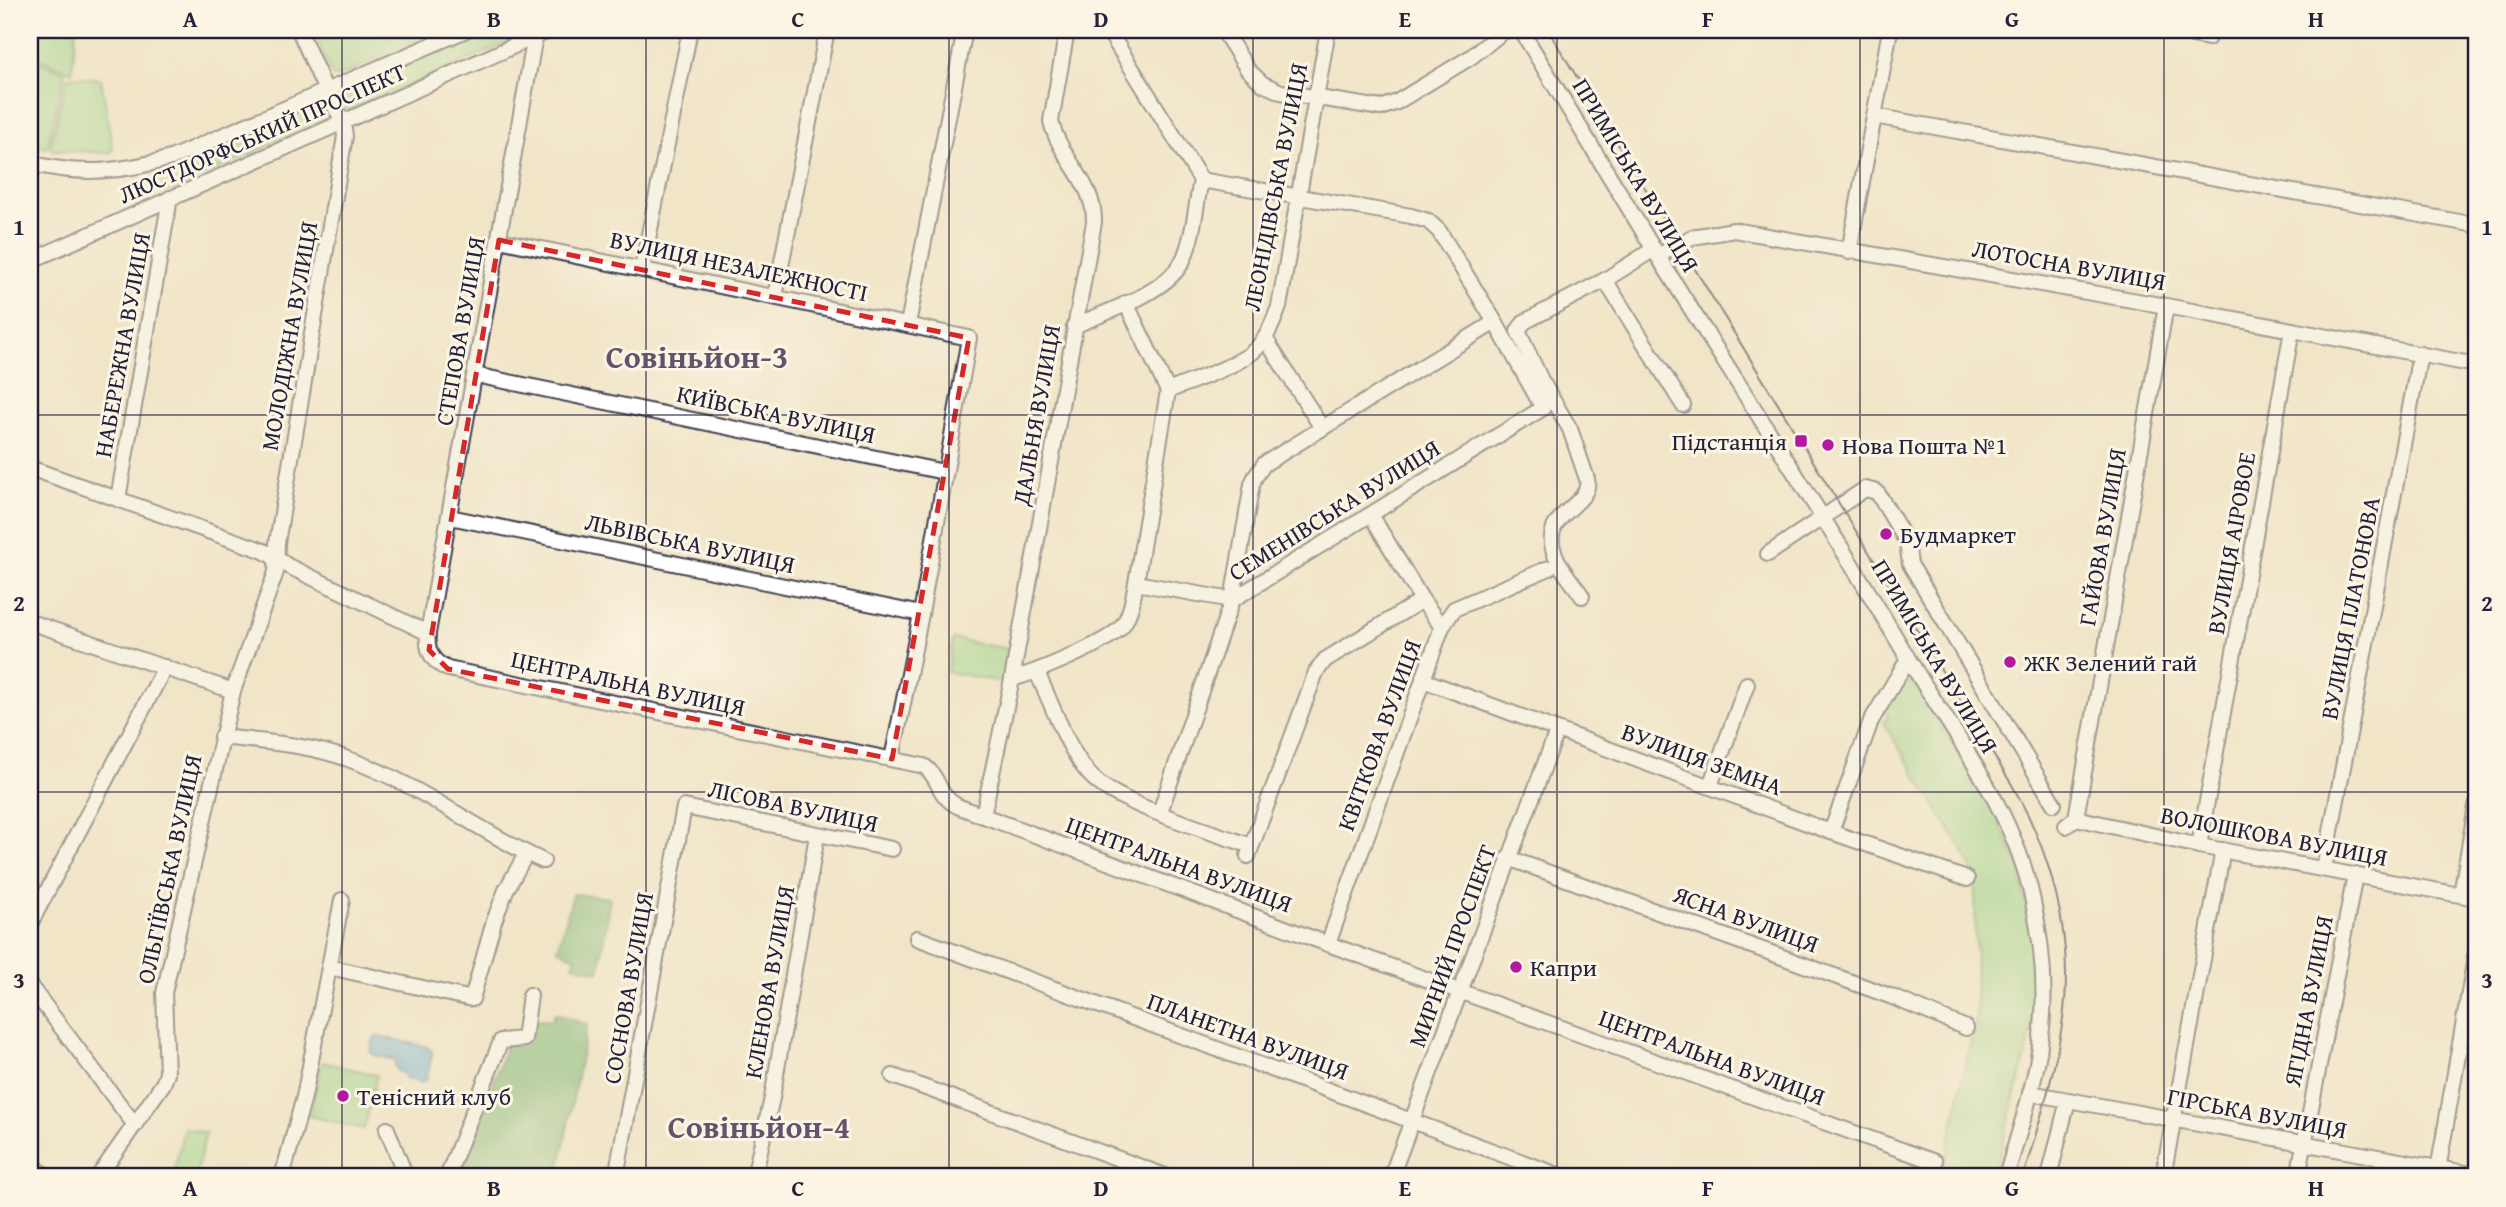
<svg xmlns="http://www.w3.org/2000/svg" width="2506" height="1207" font-family="'Gentium Book Plus',serif">
<style>
.green{fill:#94d48a;stroke:#5b7b62;stroke-width:2}
.forest{fill:#77b676;stroke:#4c6c58;stroke-width:2}
.water{fill:#5ea9d6;stroke:#406688;stroke-width:2}
.lines{fill:none;stroke-linecap:round;stroke-linejoin:round}
.minor-casing{stroke:#413f50;stroke-width:18}
.minor{stroke:#fff;stroke-width:14}
.tram{stroke:#22223b;stroke-width:2}
.marked{fill:none;stroke:#d62828;stroke-width:5;stroke-dasharray:14 9;stroke-linejoin:round}
.grid{fill:none;stroke:#22223b;stroke-width:2;stroke-opacity:0.55}
.poi-dot{fill:#b5179e;stroke:#fcf5e5;stroke-width:2.5}
.labels{text-anchor:middle;dominant-baseline:central;stroke-width:6;stroke-linejoin:round;paint-order:stroke}
.street-label{font-size:24px;fill:#22223b;stroke:#fcf5e5}
.poi-label{font-size:24px;fill:#22223b;stroke:#fcf5e5;text-anchor:start}
.district-label{font-size:32px;font-weight:bold;fill:#63546c;stroke:#fcf5e5}
.neatline{fill:none;stroke:#22223b;stroke-width:2.5}
.grid-label{font-size:23px;text-anchor:middle;font-weight:bold;fill:#22223b}
</style>
<rect width="100%" height="100%" fill="#fcf5e5"/>
<filter id="ink" filterUnits="userSpaceOnUse"><feTurbulence type="fractalNoise" baseFrequency=".0143" numOctaves="2"/><feDisplacementMap in="SourceGraphic" scale="14" xChannelSelector="R" yChannelSelector="G"/><feConvolveMatrix kernelMatrix="1 2 1 2 8 2 1 2 1" color-interpolation-filters="sRGB"/></filter>
<filter id="wash" filterUnits="userSpaceOnUse"><feTurbulence type="fractalNoise" baseFrequency=".00686" numOctaves="4" result="noise"/><feDisplacementMap in="SourceGraphic" scale="28" xChannelSelector="R" yChannelSelector="G"/><feGaussianBlur stdDeviation="1.57" result="paint"/><feColorMatrix in="noise" values="0 0 0 0 0 0 0 0 0 0 0 0 0 0 0 0 0 1.4 0 .05"/><feComposite in="paint" operator="in"/></filter>
<g filter="url(#wash)">
<rect width="100%" height="100%" fill="#f1e5c8"/>
<g class="green">
<path d="M30,30H76L72,72L30,55Z"/>
<path d="M313,30H447L337,77L332,76Z"/>
<path d="M486,30H537L354,109L348,110L337,98L340,92Z"/>
<path d="M30,58L65,72L47,148L30,145Z"/>
<path d="M71,76L101,79L113,150L110,153L53,150L50,147L67,78Z"/>
<path d="M323,102L329,115L323,121L162,195L151,170L160,168L164,173L186,166L189,157L315,103Z"/>
<path d="M953,639L1009,649L1002,682L947,672Z"/>
<path d="M1910,681L1921,694L1996,815L2020,869L2032,932L2034,972L2033,1014L2028,1048L1994,1177H1942L1976,1017L1975,880L1968,859L1883,722L1888,718L1884,710C1891,699 1898,686 1910,681Z"/>
<path d="M322,1062L377,1075L364,1129L309,1116Z"/>
<path d="M184,1128L206,1133L195,1177L174,1172Z"/>
</g>
<g class="forest">
<path d="M573,894L610,898L599,972L573,965L576,957L558,949Z"/>
<path d="M555,1013L587,1025L558,1177H460L506,1046L531,1019L551,1021Z"/>
</g>
<path class="water" d="M378,1036L428,1047L433,1052L426,1080L421,1083L406,1079L404,1074L398,1072L395,1066L396,1060L374,1055L370,1052L374,1038Z"/>
</g>
<g filter="url(#ink)">
<g class="lines">
<g class="minor-casing">
<g id="minor">
<path d="M1108,30L1201,180L1411,216L1428,221L1439,231L1495,322L1543,408L1232,600L1136,583"/>
<path d="M1223,30L1248,70L1263,84L1281,92L1381,108L1397,102L1471,57L1505,30"/>
<path d="M1521,30C1567,106 1613,182 1659,258C1741,389 1825,517 1903,650C1950,730 2012,805 2032,897C2043,945 2047,996 2040,1045C2034,1090 2018,1134 2006,1177"/>
<path d="M2168,30L2208,38"/>
<path d="M535,36L428,633C426,651 432,662 448,669L924,766C940,777 936,794 957,806L1328,944L1935,1162"/>
<path d="M1874,116L2476,225"/>
<path d="M30,163C80,176 122,172 171,158L466,30"/>
<path d="M499,240L969,338L921,614L892,759"/>
<path d="M1849,252L1890,30"/>
<path d="M1658,256L1692,237L1734,230L2166,306L2476,365"/>
<path d="M30,261L550,30"/>
<path d="M642,269L690,30"/>
<path d="M1605,280L1683,405"/>
<path d="M775,297L827,30"/>
<path d="M1126,303L1168,391"/>
<path d="M908,324L965,30"/>
<path d="M1074,326C1105,312 1163,294 1181,264C1193,243 1196,205 1201,180"/>
<path d="M1265,338L1322,428"/>
<path d="M475,375L944,472"/>
<path d="M30,468L264,551L288,566L428,633"/>
<path d="M118,499L170,198"/>
<path d="M450,517L921,614"/>
<path d="M1768,554L1865,489L1877,492L1907,542L1910,564L2054,804"/>
<path d="M1582,596C1574,584 1563,572 1557,559C1534,513 1593,508 1587,479L1570,429L1541,380L1518,331L1524,322L1605,280L1654,249"/>
<path d="M30,622L233,691"/>
<path d="M1442,627L1454,609L1549,568"/>
<path d="M1037,673C1052,703 1069,755 1093,778C1120,805 1212,832 1251,846"/>
<path d="M1012,679C1034,673 1109,643 1122,626C1131,614 1133,598 1136,583L1168,391C1191,381 1239,366 1256,349C1268,337 1273,322 1279,307L1328,30"/>
<path d="M1423,680L1831,832L1967,879"/>
<path d="M221,737C264,742 307,744 348,759C416,782 477,831 543,861"/>
<path d="M1710,786L1747,684"/>
<path d="M1160,812L1232,600L1252,484L1255,477L1264,464L1495,322"/>
<path d="M983,816L1012,679L1094,222C1095,182 1059,158 1051,121L1067,30"/>
<path d="M2076,818L2166,306"/>
<path d="M2066,826L2076,818L2199,846L2476,898"/>
<path d="M1831,832L1871,721L1908,659"/>
<path d="M2199,846L2292,330"/>
<path d="M1248,856L1316,672L1325,660L1422,600"/>
<path d="M1508,858L1890,996L1966,1028"/>
<path d="M2324,869L2420,354"/>
<path d="M2461,895L2476,806"/>
<path d="M30,924L165,667"/>
<path d="M917,938L1563,1177"/>
<path d="M1328,944L1442,627L1422,600L1371,515"/>
<path d="M329,967L472,999L494,921L506,890L526,854"/>
<path d="M30,986L135,1125"/>
<path d="M893,1076L1168,1177"/>
<path d="M2030,1093L2476,1175"/>
<path d="M387,1129L406,1177"/>
<path d="M30,1163L47,1177"/>
<path d="M2437,1176L2476,952"/>
<path d="M98,1177L163,1084L167,1074L164,993L233,691L276,572L277,543L345,136L343,122L326,91L299,30"/>
<path d="M282,1177L304,1097L342,900"/>
<path d="M447,1177L501,1041L524,1039L530,995"/>
<path d="M616,1177L684,807L892,849"/>
<path d="M754,1177L772,1098L817,835"/>
<path d="M1391,1177L1557,731"/>
<path d="M2049,1177L2068,1100"/>
<path d="M2163,1177L2223,850"/>
<path d="M2298,1177L2355,875"/>
</g>
</g>
<use href="#minor" class="minor"/>
<path class="tram" d="M1548,30L2012,785C2051,852 2073,933 2064,1011C2057,1068 2039,1123 2023,1177"/>
</g>
</g>
<path d="M0 0H2506V1207H0ZM499,240L969,338L892,759L448,669L429,650Z" fill="#f1e5c8" fill-opacity=".55" fill-rule="evenodd"/>
<path class="marked" d="M499,240L969,338L892,759L448,669L429,650Z"/>
<path class="grid" d="M342,30V1177M646,30V1177M949,30V1177M1253,30V1177M1557,30V1177M1860,30V1177M2164,30V1177M30,415H2476M30,792H2476"/>
<g class="poi-dot">
<rect x="1794" y="434" width="14" height="14" rx="3.5"/>
<circle cx="1828" cy="445" r="7"/>
<circle cx="1886" cy="534" r="7"/>
<circle cx="2010" cy="662" r="7"/>
<circle cx="1516" cy="967" r="7"/>
<circle cx="343" cy="1096" r="7"/>
</g>
<g class="labels">
<g class="street-label">
<text transform="translate(262 133) rotate(-24)">ЛЮСТДОРФСЬКИЙ ПРОСПЕКТ</text>
<text transform="translate(1636 175) rotate(59)">ПРИМІСЬКА ВУЛИЦЯ</text>
<text transform="translate(1275 187) rotate(-79)">ЛЕОНІДІВСЬКА ВУЛИЦЯ</text>
<text transform="translate(2069 265) rotate(10)">ЛОТОСНА ВУЛИЦЯ</text>
<text transform="translate(739 266) rotate(12)">ВУЛИЦЯ НЕЗАЛЕЖНОСТІ</text>
<text transform="translate(460 331) rotate(-80)">СТЕПОВА ВУЛИЦЯ</text>
<text transform="translate(289 336) rotate(-80)">МОЛОДІЖНА ВУЛИЦЯ</text>
<text transform="translate(122 345) rotate(-80)">НАБЕРЕЖНА ВУЛИЦЯ</text>
<text transform="translate(776 414) rotate(12)">КИЇВСЬКА ВУЛИЦЯ</text>
<text transform="translate(1036 415) rotate(-80)">ДАЛЬНЯ ВУЛИЦЯ</text>
<text transform="translate(1334 510) rotate(-32)">СЕМЕНІВСЬКА ВУЛИЦЯ</text>
<text transform="translate(2102 537) rotate(-80)">ГАЙОВА ВУЛИЦЯ</text>
<text transform="translate(690 543) rotate(12)">ЛЬВІВСЬКА ВУЛИЦЯ</text>
<text transform="translate(2231 543) rotate(-80)">ВУЛИЦЯ АІРОВОЕ</text>
<text transform="translate(2350 608) rotate(-79)">ВУЛИЦЯ ПЛАТОНОВА</text>
<text transform="translate(1935 656) rotate(59)">ПРИМІСЬКА ВУЛИЦЯ</text>
<text transform="translate(628 683) rotate(12)">ЦЕНТРАЛЬНА ВУЛИЦЯ</text>
<text transform="translate(1379 735) rotate(-70)">КВІТКОВА ВУЛИЦЯ</text>
<text transform="translate(1702 759) rotate(20)">ВУЛИЦЯ ЗЕМНА</text>
<text transform="translate(793 806) rotate(12)">ЛІСОВА ВУЛИЦЯ</text>
<text transform="translate(2274 836) rotate(11)">ВОЛОШКОВА ВУЛИЦЯ</text>
<text transform="translate(1179 864) rotate(20)">ЦЕНТРАЛЬНА ВУЛИЦЯ</text>
<text transform="translate(169 869) rotate(-78)">ОЛЬГІЇВСЬКА ВУЛИЦЯ</text>
<text transform="translate(1746 919) rotate(20)">ЯСНА ВУЛИЦЯ</text>
<text transform="translate(1452 946) rotate(-70)">МИРНИЙ ПРОСПЕКТ</text>
<text transform="translate(769 982) rotate(-80)">КЛЕНОВА ВУЛИЦЯ</text>
<text transform="translate(628 988) rotate(-80)">СОСНОВА ВУЛИЦЯ</text>
<text transform="translate(2308 1001) rotate(-79)">ЯГІДНА ВУЛИЦЯ</text>
<text transform="translate(1248 1036) rotate(20)">ПЛАНЕТНА ВУЛИЦЯ</text>
<text transform="translate(1712 1057) rotate(20)">ЦЕНТРАЛЬНА ВУЛИЦЯ</text>
<text transform="translate(2257 1113) rotate(11)">ГІРСЬКА ВУЛИЦЯ</text>
</g>
<g class="poi-label">
<text x="1787" y="441" text-anchor="end">Підстанція</text>
<text x="1842" y="445">Нова Пошта №1</text>
<text x="1900" y="534">Будмаркет</text>
<text x="2024" y="662">ЖК Зелений гай</text>
<text x="1530" y="967">Капри</text>
<text x="357" y="1096">Тенісний клуб</text>
</g>
<g class="district-label">
<text x="697" y="356">Совіньйон-3</text>
<text x="759" y="1126">Совіньйон-4</text>
</g>
</g>
<rect width="2506" height="1207" fill="none" stroke="#fcf5e5" stroke-width="77"/>
<rect x="38" y="38" width="2430" height="1130" class="neatline"/>
<g class="grid-label">
<text x="190" y="27">A</text>
<text x="494" y="27">B</text>
<text x="798" y="27">C</text>
<text x="1101" y="27">D</text>
<text x="1405" y="27">E</text>
<text x="1708" y="27">F</text>
<text x="2012" y="27">G</text>
<text x="2316" y="27">H</text>
<text x="19" y="235">1</text>
<text x="2487" y="235">1</text>
<text x="19" y="611">2</text>
<text x="2487" y="611">2</text>
<text x="19" y="988">3</text>
<text x="2487" y="988">3</text>
<text x="190" y="1196">A</text>
<text x="494" y="1196">B</text>
<text x="798" y="1196">C</text>
<text x="1101" y="1196">D</text>
<text x="1405" y="1196">E</text>
<text x="1708" y="1196">F</text>
<text x="2012" y="1196">G</text>
<text x="2316" y="1196">H</text>
</g>
</svg>
